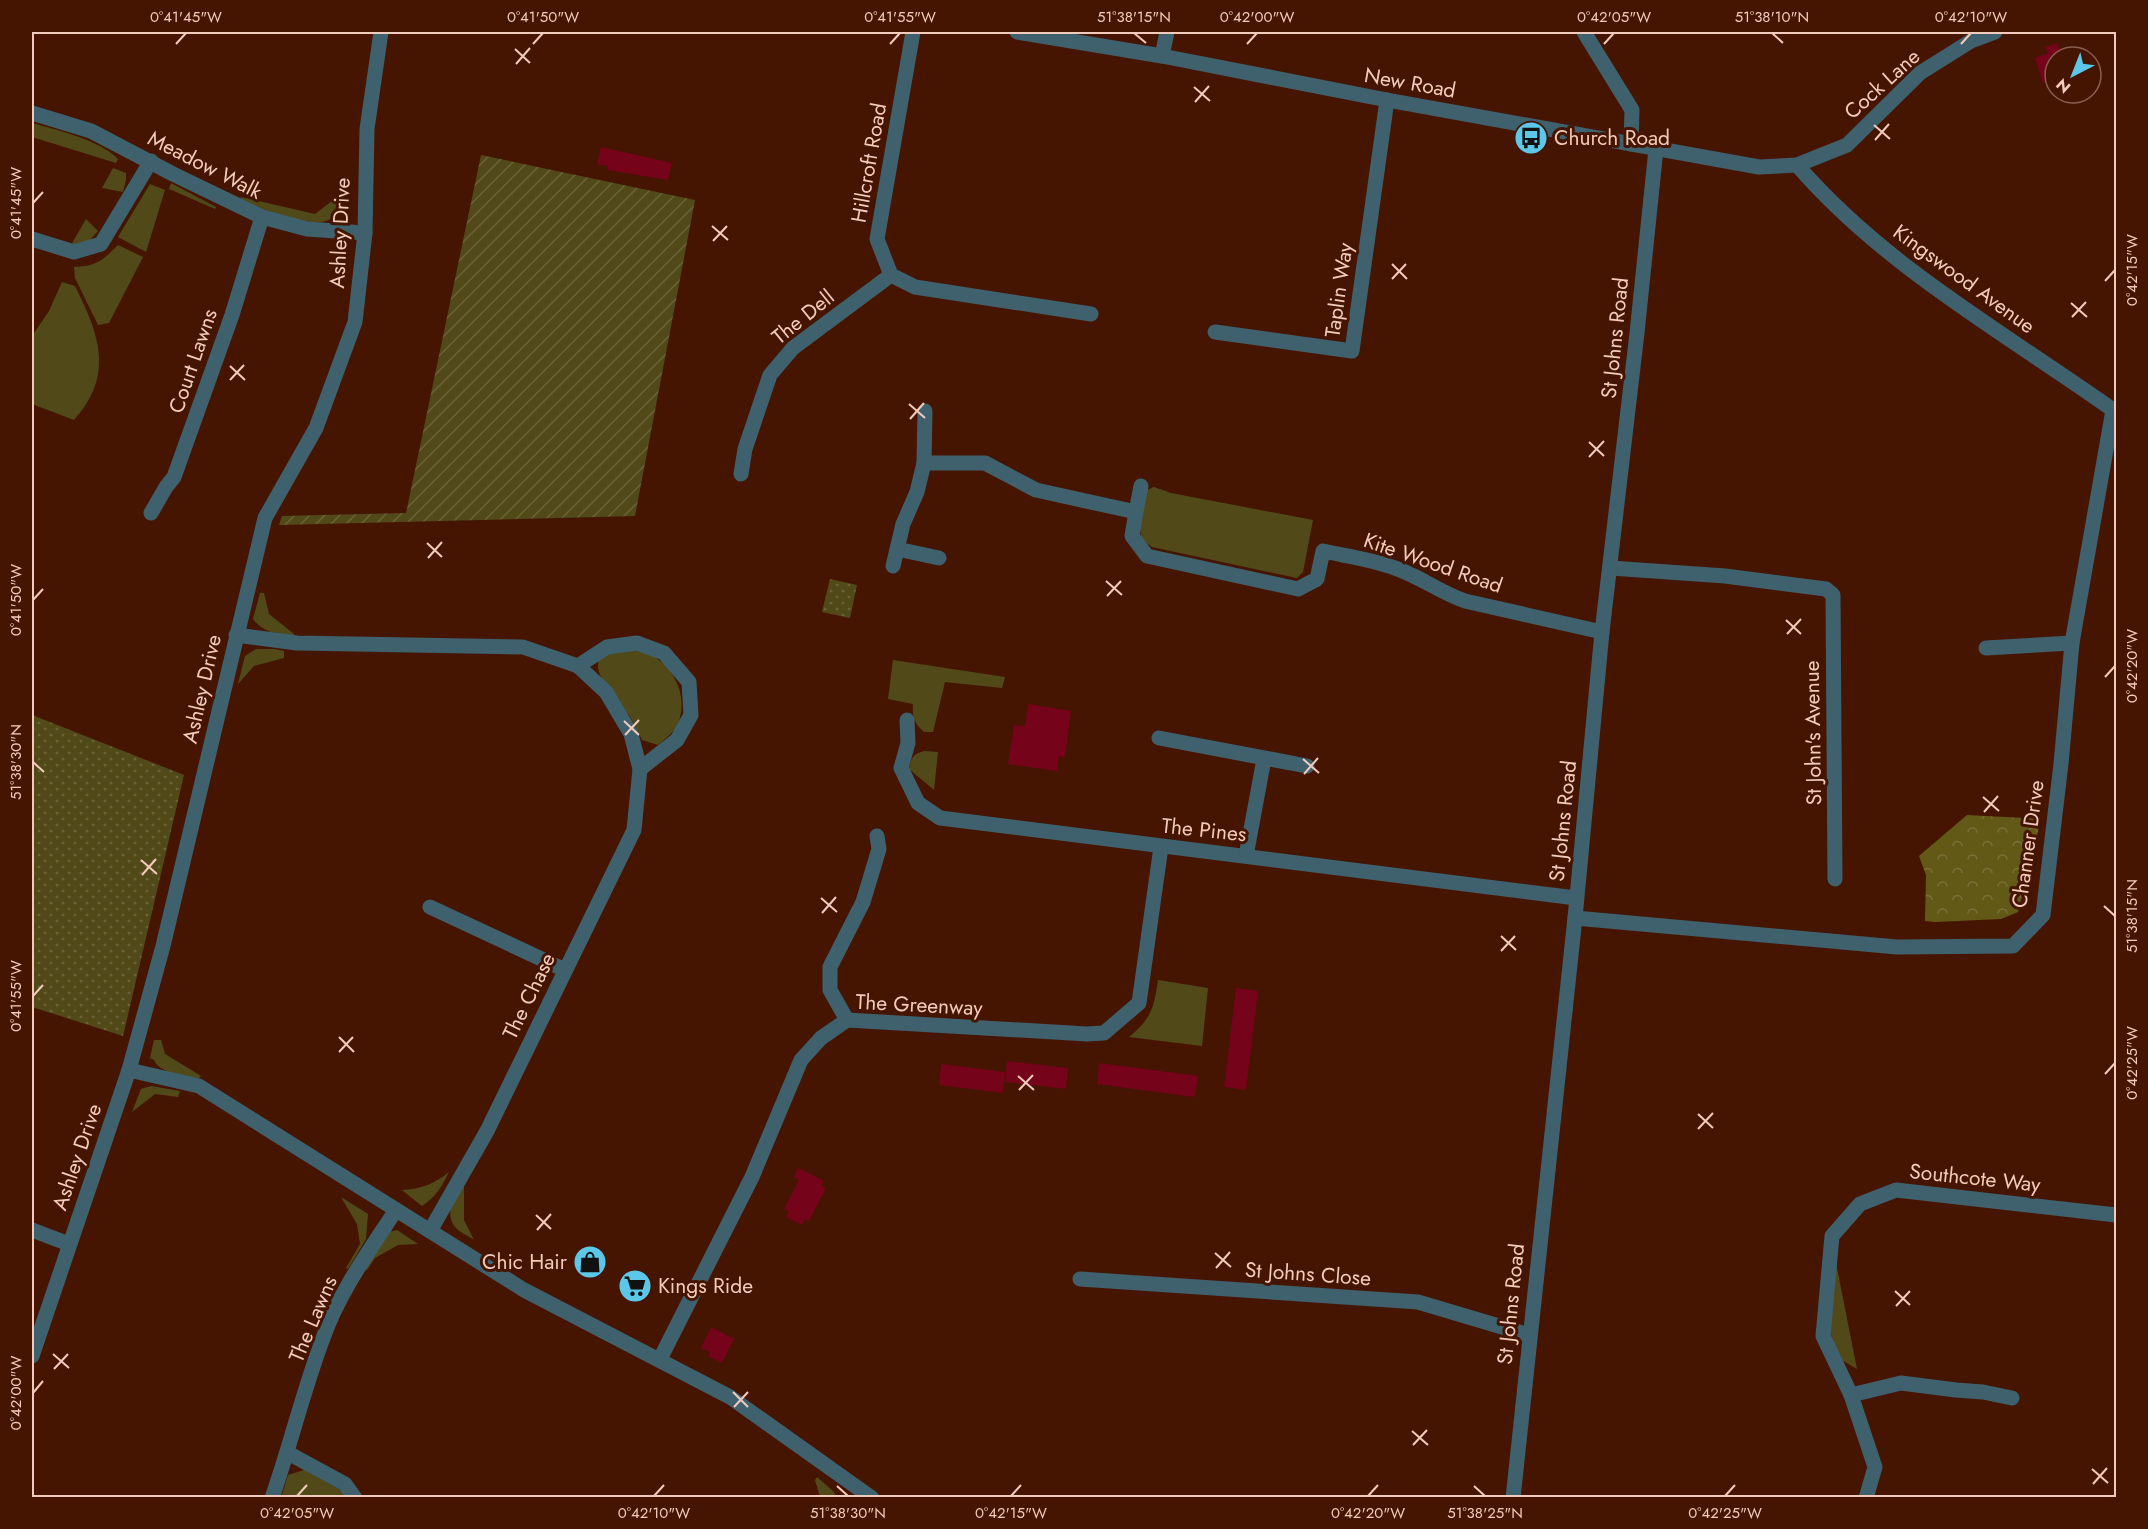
<svg xmlns="http://www.w3.org/2000/svg" width="2148" height="1529" font-family="Jost,sans-serif">
<style>
.grass{fill:#514a18}
.forest{fill:url(#forest-crowns)}
.park{fill:url(#park-dots)}
.garden{fill:url(#garden-furrows)}
.building{fill:#750319}
.lines{fill:none;stroke-linecap:round;stroke-linejoin:round}
.minor{stroke:#3e616d;stroke-width:15}
.ticks{fill:none;stroke:#f3cbbd;stroke-width:2}
.labels{text-anchor:middle;dominant-baseline:central;stroke-width:6;stroke-linejoin:round;paint-order:stroke}
.street-label{font-size:21px;fill:#f3cbbd;stroke:#451502}
.poi-label{font-size:21px;fill:#f3cbbd;stroke:#451502;text-anchor:start}
.neatline{fill:none;stroke:#f3cbbd;stroke-width:2}
.ticks-label{font-size:15px;text-anchor:middle;fill:#f3cbbd}
</style>
<defs>
<pattern id="forest-crowns" width="20" height="18" patternUnits="userSpaceOnUse" patternTransform="scale(1.5)"><rect width="20" height="18" fill="#635917"/><path d="M2 6a3 3 0 1 1 6 0M12 15a3 3 0 1 1 6 0" fill="none" stroke="#7a7037"/></pattern>
<pattern id="park-dots" width="8" height="8" patternUnits="userSpaceOnUse" patternTransform="scale(1.5)"><rect width="8" height="8" fill="#514a18"/><path d="M2 2h.1M6 6h.1" fill="none" stroke="#6a6338" stroke-width="1.8" stroke-linecap="round"/></pattern>
<pattern id="garden-furrows" width="10" height="10" patternUnits="userSpaceOnUse" patternTransform="scale(1.5)"><rect width="10" height="10" fill="#514a18"/><path d="M-1 1l2-2M0 10L10 0M9 11l2-2" fill="none" stroke="#6a6338"/></pattern>
</defs>
<rect width="100%" height="100%" fill="#451502"/>
<g class="grass">
<path d="M32,123C57,130 100,140 118,159L116,163L32,137Z"/>
<path d="M113,168L126,173V180L123,192L102,188Z"/>
<path d="M171,183L216,207L215,209L169,189Z"/>
<path d="M150,184L165,190L146,252L118,237Z"/>
<path d="M345,191L347,208C339,214 332,220 322,222C301,225 261,208 240,201L241,197L315,214Z"/>
<path d="M86,219L98,231L87,243L71,245Z"/>
<path d="M118,245L143,257L109,323L98,325L75,278L74,267C97,266 102,261 118,245Z"/>
<path d="M62,282L75,286C99,334 115,375 74,420L32,404V336L49,311Z"/>
<path d="M1154,487L1171,493L1313,520L1303,572L1297,578L1152,547L1142,540L1140,530L1147,490Z"/>
<path d="M260,593H264L269,614L294,634V637C279,634 263,633 253,619Z"/>
<path d="M256,649H274L284,651V658L254,666L238,684L245,656Z"/>
<path d="M622,649C631,650 641,650 649,654C673,665 688,695 679,721C675,732 666,738 658,745L642,740C638,732 634,723 629,715C619,702 580,664 608,652C612,650 618,650 622,649Z"/>
<path d="M893,660L1005,677L1002,688L945,682L933,732H924C914,723 912,717 913,704L888,699Z"/>
<path d="M924,751L938,752L934,790L909,769C911,758 913,754 924,751Z"/>
<path d="M1158,980L1208,988L1202,1046L1129,1037C1151,1019 1154,1008 1158,980Z"/>
<path d="M154,1040H161L165,1054L201,1076L198,1079C185,1076 159,1073 154,1060L150,1058Z"/>
<path d="M151,1086L180,1091L178,1097L155,1094L132,1112L141,1089Z"/>
<path d="M449,1172C442,1186 436,1197 422,1206L402,1190C421,1189 434,1184 449,1172Z"/>
<path d="M464,1184V1220L474,1240C469,1236 461,1233 457,1229C443,1215 454,1196 464,1184Z"/>
<path d="M341,1197L368,1214L366,1239L348,1269L346,1268L360,1244L357,1224Z"/>
<path d="M397,1230L418,1244L398,1245L375,1258L367,1270L364,1268L389,1232Z"/>
<path d="M1836,1263L1857,1369L1840,1359L1829,1329Z"/>
<path d="M304,1470L342,1491L346,1498H281L288,1475Z"/>
<path d="M817,1477L834,1492L836,1497H820L815,1480Z"/>
</g>
<path class="forest" d="M1967,815L2041,819L2018,912L2001,919L1935,922L1925,921L1926,875L1919,856Z"/>
<g class="park">
<path d="M830,579L857,585L850,618L822,612Z"/>
<path d="M32,715L184,775L123,1036L32,1007Z"/>
</g>
<path class="garden" d="M481,155L695,200L635,516L279,525L282,516L406,513Z"/>
<g class="building">
<path d="M2057,43L2062,57H2055V79L2043,83L2035,58L2048,53L2045,47Z"/>
<path d="M601,147L672,163L668,180L607,170L608,166L597,164Z"/>
<path d="M1028,704L1071,711L1065,757L1059,756L1057,771L1008,764L1014,725L1025,726Z"/>
<path d="M1236,988L1258,991L1246,1090L1224,1087Z"/>
<path d="M1007,1061L1068,1068L1066,1089L1005,1082Z"/>
<path d="M1099,1063L1198,1076L1195,1097L1097,1084Z"/>
<path d="M941,1064L1005,1072L1003,1093L939,1085Z"/>
<path d="M798,1168L824,1181L821,1186L826,1188L809,1221L805,1219L802,1225L786,1217L789,1211L784,1209L799,1180L794,1177Z"/>
<path d="M711,1327L734,1339L722,1363L708,1356L710,1352L701,1348Z"/>
</g>
<g class="lines">
<g class="minor">
<path d="M913,32L877,239L891,275L915,287L1091,314"/>
<path d="M1017,32L1162,56L1387,100L1759,167L1797,165L1847,145L1920,73L1971,41L1995,32"/>
<path d="M1584,32L1632,110L1631,144"/>
<path d="M1162,56L1167,32"/>
<path d="M32,113L91,131L173,174L262,217L307,229L365,233"/>
<path d="M1797,165C1885,267 2008,335 2116,412"/>
<path d="M32,239L74,252L101,244L151,161"/>
<path d="M1215,332L1352,351L1387,100"/>
<path d="M924,463L925,411"/>
<path d="M741,474L745,449L770,375L793,348L891,275"/>
<path d="M1136,512L1141,486"/>
<path d="M151,513L166,487L174,477L232,315L262,217"/>
<path d="M897,549L939,558"/>
<path d="M893,566L903,524L917,492L924,463H985L1036,490L1136,512L1132,536L1147,556L1298,589L1317,579L1323,551C1346,556 1370,559 1392,567C1418,575 1439,592 1465,601L1602,632"/>
<path d="M1611,568L1725,576L1826,589L1833,595L1835,879"/>
<path d="M236,635L297,643L523,647L578,666L606,692L631,734L640,769L634,830L487,1131L430,1231"/>
<path d="M1986,648L2072,643"/>
<path d="M578,666L607,647L637,643L664,653L689,682L691,715L677,740L640,769"/>
<path d="M907,720L908,743L901,768L918,803L940,818L1576,898"/>
<path d="M1159,738L1307,766"/>
<path d="M1246,856L1264,759"/>
<path d="M430,907L565,970"/>
<path d="M1575,918L1897,947L2013,946L2043,915L2061,764L2072,643L2113,410"/>
<path d="M847,1020L830,990V967L863,902L879,849L877,836"/>
<path d="M129,1070L199,1086L524,1290L730,1397L872,1498"/>
<path d="M32,1230L69,1244"/>
<path d="M1080,1279L1418,1302L1529,1335"/>
<path d="M32,1356L129,1070L163,946L265,518L316,428L355,322L365,233L367,129L381,32"/>
<path d="M660,1359L752,1177L801,1060L821,1038L847,1020L1087,1034L1104,1033L1139,1003L1161,847"/>
<path d="M1851,1395L1901,1383L1956,1390L1983,1392L2012,1398"/>
<path d="M288,1453L345,1484L355,1498"/>
<path d="M272,1498C290,1446 303,1392 322,1341C338,1294 369,1251 396,1210"/>
<path d="M1513,1498L1575,918L1602,632L1637,333L1656,149"/>
<path d="M1866,1498L1875,1467L1851,1395L1823,1336L1832,1236L1860,1204L1896,1190L2116,1215"/>
</g>
</g>
<path class="ticks" d="M1134,33L1146,43M1772,33L1783,43M176,44L186,33M533,44L543,33M890,44L900,33M1247,44L1257,33M1604,44L1614,33M1961,44L1971,33M515,49L530,63M516,64L530,48M1194,87L1210,101M1195,102L1209,86M1874,125L1890,139M1875,140L1889,124M33,203L43,192M712,226L728,240M713,241L727,226M1392,264L1407,279M1392,279L1406,264M2105,281L2115,270M2071,303L2087,317M2072,317L2086,302M230,366L245,380M230,380L244,365M909,404L925,418M910,419L924,403M1589,442L1604,456M1589,457L1604,441M427,543L442,557M428,558L442,542M1106,581L1122,595M1107,596L1121,581M33,600L43,589M1786,620L1801,634M1787,634L1801,619M2105,677L2115,666M624,721L639,735M625,735L639,720M1303,759L1319,773M33,762L44,772M1304,774L1318,758M1983,797L1999,811M1984,812L1998,796M141,860L157,874M142,875L156,859M821,898L837,912M2104,906L2115,916M822,913L836,897M1501,936L1516,950M1501,951L1515,936M33,996L43,985M339,1037L354,1052M339,1052L353,1037M2105,1074L2115,1063M1018,1076L1034,1090M1019,1090L1033,1075M1698,1114L1713,1128M1698,1129L1713,1113M536,1215L551,1229M537,1230L551,1214M1215,1253L1231,1267M1216,1268L1230,1252M1895,1291L1910,1305M1896,1306L1910,1291M53,1354L69,1368M54,1369L68,1354M733,1392L748,1407M33,1393L43,1381M734,1407L748,1392M1412,1431L1428,1445M1413,1445L1427,1430M2092,1469L2108,1483M2093,1484L2107,1468M837,1486L848,1496M1474,1486L1485,1496M297,1496L307,1485M654,1496L664,1485M1011,1496L1021,1485M1368,1496L1378,1485M1725,1496L1735,1485"/>
<defs>
<g id="bus-disc" transform="scale(1.725)"><circle r="9.5" fill="#5cc7e8" stroke="#451502"/><path d="M-5-6H5V4H4V6H2V4H-2V6H-4V4H-5ZM-3.5-4V0h7V-4ZM-3.5 1.2v1.5H-2V1.2ZM2 1.2v1.5H3.5V1.2Z" fill="#111"/></g>
<g id="shop-disc" transform="scale(1.725)"><circle r="9.5" fill="#5cc7e8" stroke="#451502"/><path d="M-5-2.5h2.3a2.7 3.5 0 0 1 5.4 0H5L5.5 6h-11ZM-1.5-2.5h3a1.5 2.3 0 0 0-3 0Z" fill="#111"/></g>
<g id="supermarket-disc" transform="scale(1.725)"><circle r="9.5" fill="#5cc7e8" stroke="#451502"/><path d="M-6-5.5h2.5l.6 2H6L4.5 2H-2.5L-4.4-4H-6ZM-1.5 3.2a1.3 1.3 0 1 0 .1 0ZM3 3.2a1.3 1.3 0 1 0 .1 0Z" fill="#111"/></g>
</defs>
<g fill-rule="evenodd">
<use href="#bus-disc" x="1531" y="138"/>
<use href="#shop-disc" x="590" y="1262"/>
<use href="#supermarket-disc" x="635" y="1286"/>
</g>
<g class="labels">
<g class="street-label">
<text transform="translate(1410 83) rotate(10)">New Road</text>
<text transform="translate(1882 84) rotate(-42)">Cock Lane</text>
<text transform="translate(869 163) rotate(-80)">Hillcroft Road</text>
<text transform="translate(205 165) rotate(27)">Meadow Walk</text>
<text transform="translate(340 233) rotate(-87)">Ashley Drive</text>
<text transform="translate(1964 279) rotate(36)">Kingswood Avenue</text>
<text transform="translate(1339 290) rotate(-82)">Taplin Way</text>
<text transform="translate(803 317) rotate(-39)">The Dell</text>
<text transform="translate(1615 338) rotate(-84)">St Johns Road</text>
<text transform="translate(193 361) rotate(-71)">Court Lawns</text>
<text transform="translate(1433 563) rotate(19)">Kite Wood Road</text>
<text transform="translate(202 689) rotate(-77)">Ashley Drive</text>
<text transform="translate(1813 733) rotate(-91)">St John's Avenue</text>
<text transform="translate(1563 821) rotate(-84)">St Johns Road</text>
<text transform="translate(1204 830) rotate(6)">The Pines</text>
<text transform="translate(2028 844) rotate(-82)">Channer Drive</text>
<text transform="translate(529 996) rotate(-64)">The Chase</text>
<text transform="translate(919 1005) rotate(3)">The Greenway</text>
<text transform="translate(77 1157) rotate(-71)">Ashley Drive</text>
<text transform="translate(1975 1178) rotate(6)">Southcote Way</text>
<text transform="translate(1308 1274) rotate(4)">St Johns Close</text>
<text transform="translate(1511 1304) rotate(-84)">St Johns Road</text>
<text transform="translate(313 1319) rotate(-67)">The Lawns</text>
</g>
<g class="poi-label">
<text x="1554" y="138">Church Road</text>
<text x="567" y="1262" text-anchor="end">Chic Hair</text>
<text x="658" y="1286">Kings Ride</text>
</g>
</g>
<rect width="2148" height="1529" fill="none" stroke="#451502" stroke-width="66"/>
<g transform="translate(2073 75) rotate(222)"><circle r="28" fill="#451502" stroke="#8b5e4d" stroke-width="1.5"/>
<path d="M0-4.5L10 22L0 15L-10 22Z" fill="#5cc7e8"/>
<text y="-9" font-size="16" font-weight="bold" text-anchor="middle" fill="#f3cbbd">N</text>
</g>
<rect x="33" y="33" width="2082" height="1463" class="neatline"/>
<g class="ticks-label">
<text x="186" y="22">0°41'45"W</text>
<text x="543" y="22">0°41'50"W</text>
<text x="900" y="22">0°41'55"W</text>
<text x="1134" y="22">51°38'15"N</text>
<text x="1257" y="22">0°42'00"W</text>
<text x="1614" y="22">0°42'05"W</text>
<text x="1772" y="22">51°38'10"N</text>
<text x="1971" y="22">0°42'10"W</text>
<text transform="translate(16 203) rotate(-90)" y="5">0°41'45"W</text>
<text transform="translate(2132 270) rotate(-90)" y="5">0°42'15"W</text>
<text transform="translate(16 600) rotate(-90)" y="5">0°41'50"W</text>
<text transform="translate(2132 666) rotate(-90)" y="5">0°42'20"W</text>
<text transform="translate(16 762) rotate(-90)" y="5">51°38'30"N</text>
<text transform="translate(2132 916) rotate(-90)" y="5">51°38'15"N</text>
<text transform="translate(16 996) rotate(-90)" y="5">0°41'55"W</text>
<text transform="translate(2132 1063) rotate(-90)" y="5">0°42'25"W</text>
<text transform="translate(16 1393) rotate(-90)" y="5">0°42'00"W</text>
<text x="297" y="1518">0°42'05"W</text>
<text x="654" y="1518">0°42'10"W</text>
<text x="848" y="1518">51°38'30"N</text>
<text x="1011" y="1518">0°42'15"W</text>
<text x="1368" y="1518">0°42'20"W</text>
<text x="1485" y="1518">51°38'25"N</text>
<text x="1725" y="1518">0°42'25"W</text>
</g>
</svg>
